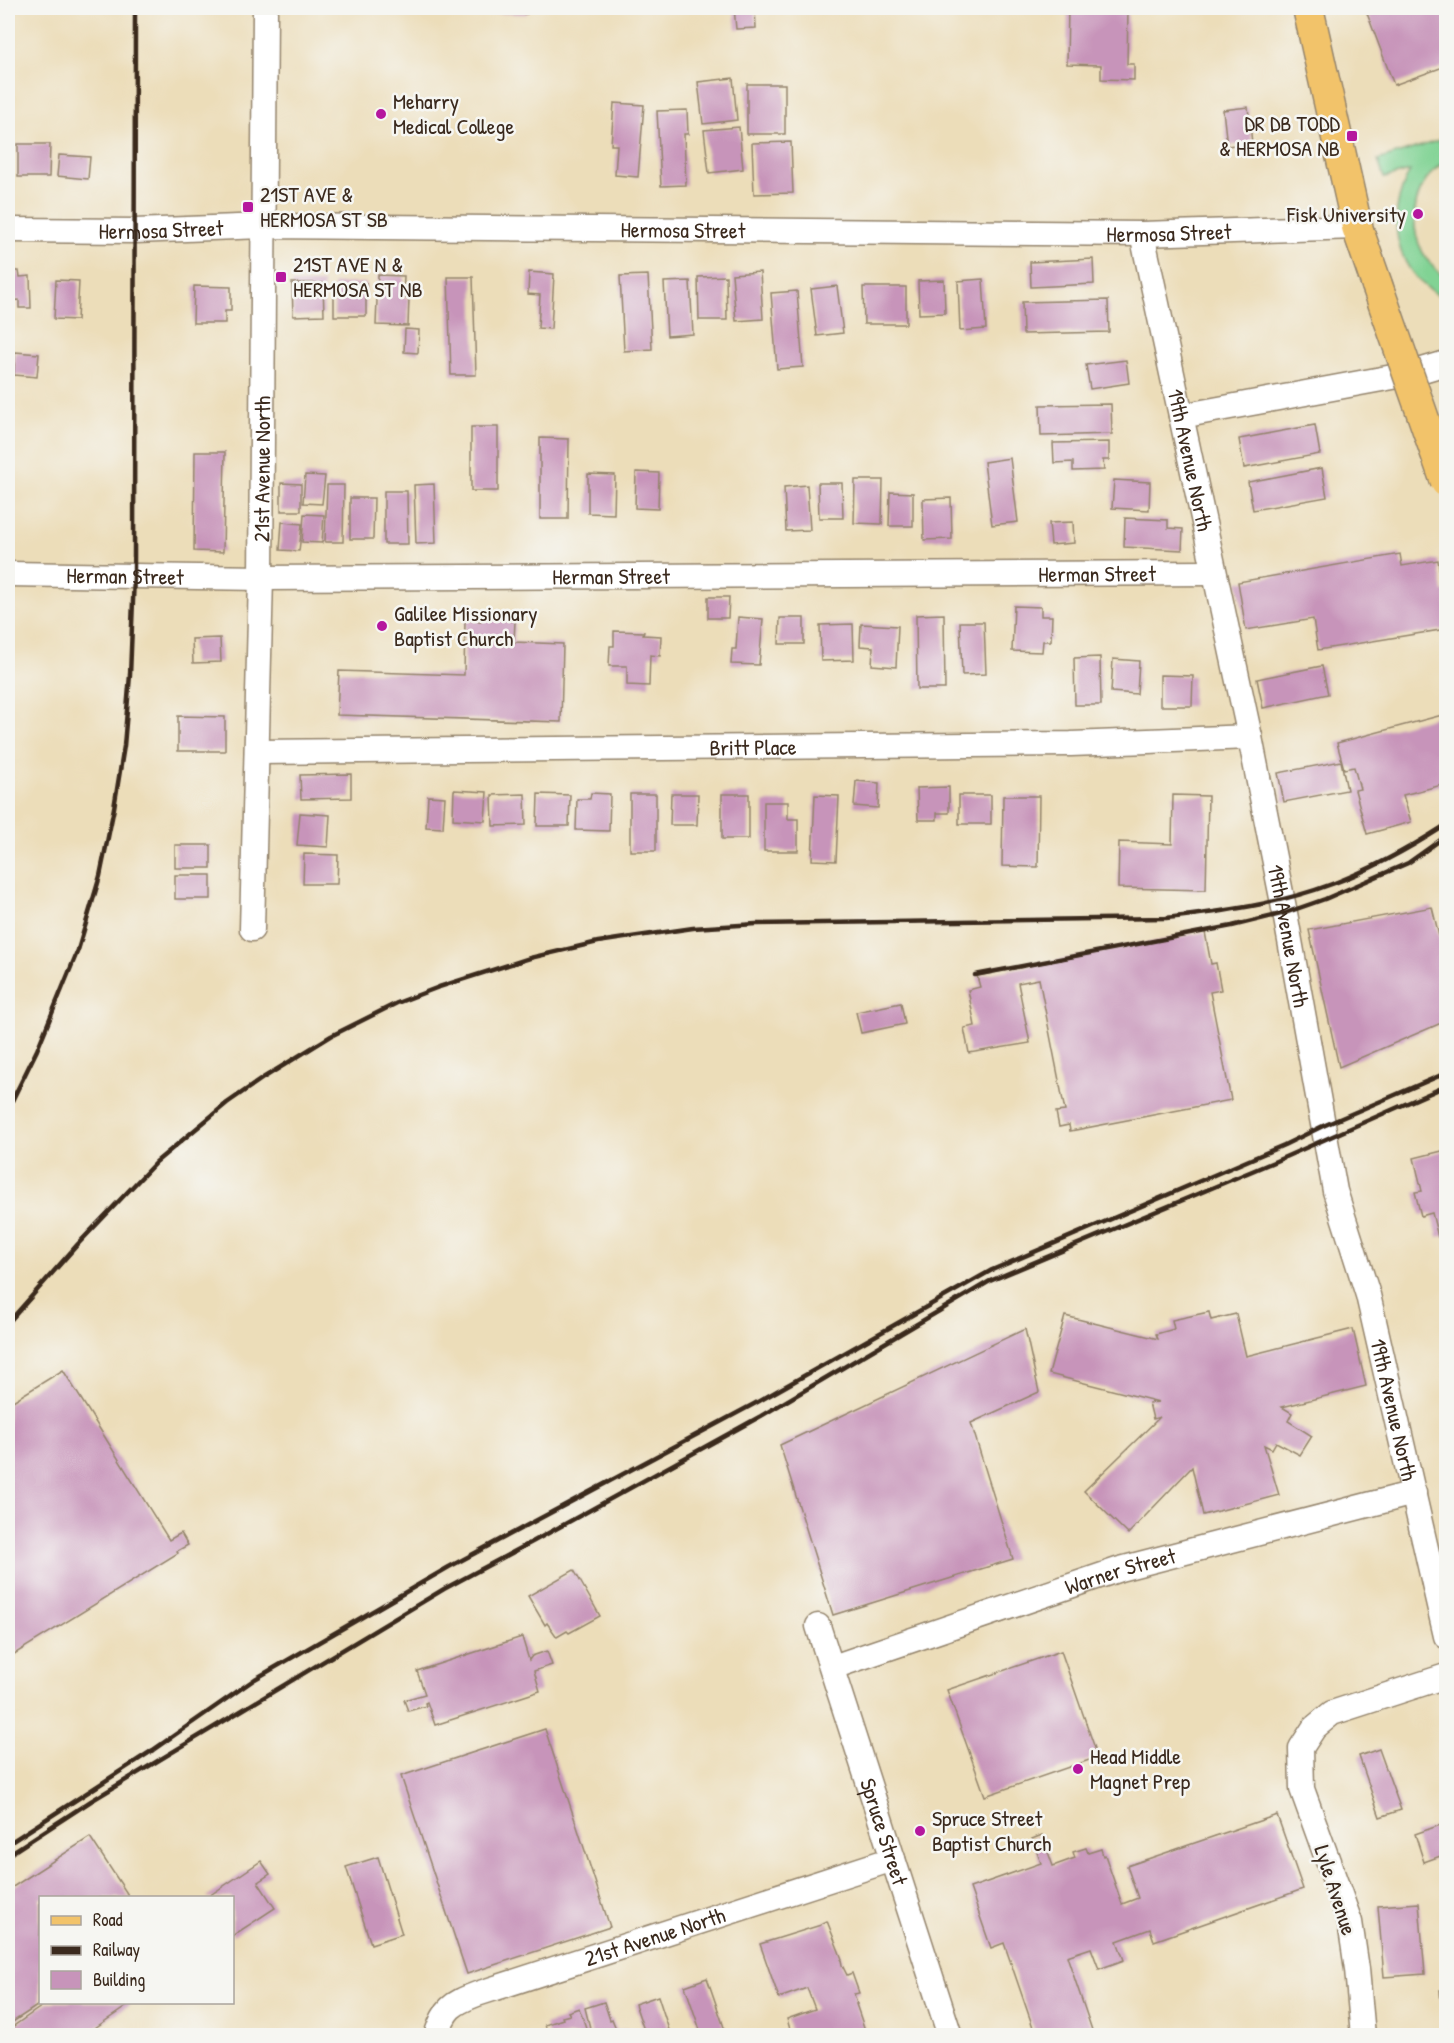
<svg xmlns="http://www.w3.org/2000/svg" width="1454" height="2043" font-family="'Patrick Hand',sans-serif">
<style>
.green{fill:#81d394;stroke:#5e7e59;stroke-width:1.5}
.building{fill:#c794ba}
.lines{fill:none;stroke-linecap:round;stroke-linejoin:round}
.minor-casing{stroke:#94846c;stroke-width:27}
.major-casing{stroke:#94846c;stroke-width:33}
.minor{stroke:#fff;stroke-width:24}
.major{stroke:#f2c36a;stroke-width:30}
.rail{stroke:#3b2a1e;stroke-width:4.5}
.major-bridge-casing{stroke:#94846c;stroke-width:33;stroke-linecap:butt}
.major-bridge{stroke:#f2c36a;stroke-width:30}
.poi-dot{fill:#b5179e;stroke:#f6f6f2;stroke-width:2}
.labels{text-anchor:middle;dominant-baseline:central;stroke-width:5;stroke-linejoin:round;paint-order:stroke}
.poi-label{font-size:22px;fill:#3b2a1e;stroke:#f6f6f2;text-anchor:start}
.street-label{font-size:22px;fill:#3b2a1e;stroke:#f6f6f2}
</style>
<rect width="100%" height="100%" fill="#f6f6f2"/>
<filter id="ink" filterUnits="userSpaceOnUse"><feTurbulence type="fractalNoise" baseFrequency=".0167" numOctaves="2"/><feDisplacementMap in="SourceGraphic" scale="12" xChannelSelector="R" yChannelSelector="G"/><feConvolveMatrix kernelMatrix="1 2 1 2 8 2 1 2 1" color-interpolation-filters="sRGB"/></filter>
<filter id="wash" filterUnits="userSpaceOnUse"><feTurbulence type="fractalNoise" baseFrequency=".008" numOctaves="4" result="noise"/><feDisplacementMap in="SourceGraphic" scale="24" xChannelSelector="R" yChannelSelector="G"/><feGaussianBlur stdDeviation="1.35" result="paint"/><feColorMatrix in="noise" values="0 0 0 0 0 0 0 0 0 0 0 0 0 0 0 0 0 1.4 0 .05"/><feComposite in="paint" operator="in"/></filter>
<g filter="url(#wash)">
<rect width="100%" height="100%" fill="#ecddb9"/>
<path class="green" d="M1446,138V161C1404,187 1404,251 1446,277V299C1394,275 1384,218 1410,171L1384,178L1378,160Z"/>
<g id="blocks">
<g class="building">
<path d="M488,8H527V14L488,13Z"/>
<path d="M734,8H755L756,28L736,29Z"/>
<rect x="919" y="8" width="32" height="3"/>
<path d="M1068,8H1128L1127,64H1134V80L1101,79V65L1067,64Z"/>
<path d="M1365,8H1446V66L1394,85Z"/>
<path d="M733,78L737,120L703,124L698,82Z"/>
<rect x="747" y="84" width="38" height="50"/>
<path d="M614,103L644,105L638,177L615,175L617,145H611Z"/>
<path d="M1248,107L1252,143L1227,146L1223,110Z"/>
<path d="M687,110L688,134H684L686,185L661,186L657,111Z"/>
<path d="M739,127L743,169L709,173L704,130Z"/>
<path d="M791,142L793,193L754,194L752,143Z"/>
<path d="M18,144H50L49,177H18Z"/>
<rect x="8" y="155" width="2" height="21"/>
<path d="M59,155L90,157L88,179L57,176Z"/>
<path d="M1093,259L1094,284L1031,287L1030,262Z"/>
<path d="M8,271H19L20,277L30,276L31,308H19V300L8,301Z"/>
<path d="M529,272L554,274L551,329L538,328L540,295L528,294Z"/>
<path d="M760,272L763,319L736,321L732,274Z"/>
<path d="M378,275L404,276L403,298H409L408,326L376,325Z"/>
<path d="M648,275L652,349L624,351L620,276Z"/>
<path d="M726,276L727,320H699L698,277Z"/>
<path d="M448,277H473L476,375H451Z"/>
<path d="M983,279L986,329L960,331L958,281Z"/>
<path d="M56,280L79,281L77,320L54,319Z"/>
<path d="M944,280L945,313L919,314L918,281Z"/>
<path d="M690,281L693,334L667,336L664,282Z"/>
<path d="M292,283H323L324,315L293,316Z"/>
<path d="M366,283V316H334V284Z"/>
<path d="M194,286L231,287V311H225V323H193Z"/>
<path d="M837,286L843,333L817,336L811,289Z"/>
<path d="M863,287H906V324H864Z"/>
<path d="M797,291L803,367L777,369L771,293Z"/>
<path d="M1108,300L1109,332L1023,334L1022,302Z"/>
<path d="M405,329L419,330L418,353L404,352Z"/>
<path d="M15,352L39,354L37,377L14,375Z"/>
<path d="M1126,360L1129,383L1090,389L1086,365Z"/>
<path d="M1111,404L1112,434L1041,436L1040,405Z"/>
<path d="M1315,425L1320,454L1244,468L1239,439Z"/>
<rect x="471" y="427" width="27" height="64"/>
<path d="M540,438L569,439L568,519H540Z"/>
<path d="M1109,442V460H1103L1104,470L1073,471V462L1054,463L1053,443Z"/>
<path d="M195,452H225L223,552L194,551Z"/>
<path d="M1010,458L1018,522L992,525L984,462Z"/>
<path d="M1322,468L1327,497L1253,510L1248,482Z"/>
<path d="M636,472L659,473L658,509L635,508Z"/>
<path d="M588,474L615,475L614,514L588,513Z"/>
<path d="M305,475L325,476L322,504L303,503Z"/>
<path d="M855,480H883L882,524L854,523Z"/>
<path d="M1114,480L1150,482L1149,510L1112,508Z"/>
<path d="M281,483L301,484V511H281Z"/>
<path d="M818,483H842L843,518H819Z"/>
<path d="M434,484L436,543L416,544L414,485Z"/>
<path d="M327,485H344L343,542H325Z"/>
<path d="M807,485L810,530L786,531L784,487Z"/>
<path d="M384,491H407L408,544H384Z"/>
<path d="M890,492L913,493V526H889Z"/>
<path d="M350,498H374L373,539H350Z"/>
<path d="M951,498L952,539L924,540L923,499Z"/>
<path d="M304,514L324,515L322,543L302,542Z"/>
<path d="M1125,518L1168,520V528L1183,529L1182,550L1124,547Z"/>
<path d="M282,522L302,524L299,551L280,550Z"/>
<path d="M1073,522L1074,543L1051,545L1049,523Z"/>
<path d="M1400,554L1402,566L1438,560L1443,592L1446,591V629L1318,650L1313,619L1246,630L1238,582Z"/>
<path d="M708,597H729L728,618H708Z"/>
<path d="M1014,606L1041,607V616H1052L1051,641H1043L1042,652L1012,651Z"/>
<path d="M944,614L945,689H917L916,615Z"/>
<path d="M481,615H502V620L515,621L514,642L563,644L561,722L337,715L339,671L464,675L465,620L481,621Z"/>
<path d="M738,617L763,619L759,665L731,664L732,649H736Z"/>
<path d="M780,618H804V644H779Z"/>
<path d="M960,622H984L986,674L962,675Z"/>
<path d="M853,624L854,660L821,661L820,625Z"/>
<path d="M861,624L898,626L896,667L872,665L873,647L860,646Z"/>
<path d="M614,631L644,632L643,635L661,636L660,656L650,655L649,686L627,685V666H609L610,646H614Z"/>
<path d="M220,638L221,662L193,663L192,639Z"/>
<path d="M1100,657L1101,705H1075L1074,658Z"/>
<path d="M1113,659L1139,661L1137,694L1111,692Z"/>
<path d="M1322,666L1328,694L1263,708L1257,679Z"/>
<path d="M1160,675L1193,676L1192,706H1160Z"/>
<path d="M1446,714V784L1403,795L1411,822L1367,834L1355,790L1360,789L1354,767L1344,769L1337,743Z"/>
<path d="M178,716L225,717V751H178Z"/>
<path d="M1341,761L1347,790L1284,802L1278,773Z"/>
<path d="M351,774V798L301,799L300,775Z"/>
<path d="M856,781L879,783L878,808L854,806Z"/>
<path d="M949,787V813H937V820H918L917,788Z"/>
<path d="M454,790L487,792L485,821L453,819Z"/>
<path d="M591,793L610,794L609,831L576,830L577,799H590Z"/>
<path d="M525,794L526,825L493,826L492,795Z"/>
<path d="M538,794L570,795L569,826H537Z"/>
<rect x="630" y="794" width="26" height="57"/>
<path d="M671,794H698L697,825H670Z"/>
<rect x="722" y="794" width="27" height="45"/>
<path d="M815,795L839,796L836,861L812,860Z"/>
<rect x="959" y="795" width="32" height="29"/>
<path d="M1173,795L1208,796L1206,890L1118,888L1119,842L1172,844Z"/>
<path d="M428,796L445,797L443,828L426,827Z"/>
<path d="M1003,796H1039L1038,867L1002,866Z"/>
<path d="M764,802H788V819H798V851H764Z"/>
<path d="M300,813L330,815L328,847L297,845Z"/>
<rect x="175" y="845" width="36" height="23"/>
<path d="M304,854L338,855L337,884H303Z"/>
<rect x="175" y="875" width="36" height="24"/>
<path d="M1432,907L1446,965V1021L1339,1067L1309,930Z"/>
<path d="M1205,932L1211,964L1216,963L1221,990L1210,992L1231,1100L1070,1131L1069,1125L1059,1127L1056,1112L1065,1111L1039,979L1018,983L1030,1043L969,1053L964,1028L975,1026L968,990L980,987L977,976Z"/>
<path d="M901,1003L905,1024L861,1033L856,1012Z"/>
<path d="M1446,1150V1235L1438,1237L1432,1213L1421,1216L1415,1192L1422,1191L1414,1158Z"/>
<path d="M1209,1312L1211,1320L1236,1314L1246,1356L1353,1329L1366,1386L1282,1407L1292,1413L1288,1421L1312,1436L1300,1455L1276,1442L1272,1449L1264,1445L1279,1495L1203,1515L1192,1467L1128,1534L1084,1491L1160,1417L1153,1419L1149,1403L1159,1402L1049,1374L1065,1316L1158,1339L1156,1334L1174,1329L1172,1320Z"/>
<path d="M1025,1329L1039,1392L971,1423L1013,1559L833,1615L780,1445Z"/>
<path d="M63,1370L169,1540L181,1533L188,1545L177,1551L178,1553L8,1658V1404Z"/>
<path d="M574,1570L600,1616L569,1633L567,1631L557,1637L547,1623L545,1625L528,1596Z"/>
<path d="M522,1637L529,1660L532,1656L547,1651L552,1665L534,1671L540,1691L435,1725L427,1702L425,1703L426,1706L408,1711L404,1700L425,1694L417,1671Z"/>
<path d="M1061,1651L1098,1757L985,1796L947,1690Z"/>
<path d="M545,1729L610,1927L467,1974L401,1776Z"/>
<path d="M1379,1749L1401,1810L1380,1817L1359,1756Z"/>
<path d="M1277,1815L1303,1889L1154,1941L1150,1929L1117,1941L1124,1960L1099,1969L1091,1948L1067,1956L1094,2036H1036L1004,1943L991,1948L970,1888L1041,1863L1032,1839L1042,1835L1053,1866L1075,1858L1073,1852L1086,1848L1088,1853L1101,1849L1103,1856L1105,1855L1122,1904L1138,1898L1127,1866Z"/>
<path d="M1446,1823V1854L1424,1862L1415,1834Z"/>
<path d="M90,1837L130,1898H40V2004L8,2025V1890Z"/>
<path d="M378,1857L402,1934L371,1944L346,1867Z"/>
<path d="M261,1861L270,1874L258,1882L275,1908L232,1936V1898H206Z"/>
<path d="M1419,1903L1425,1974L1384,1977L1378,1906Z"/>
<path d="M827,1921L842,1959L841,1960L842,1965L847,1975L852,1973L859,1993L854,1994L857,2004H856L867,2036H792L787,2019L815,2009L807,1988L779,1998L760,1944L821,1925V1924Z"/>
<path d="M707,1978L727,2036H702L685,1986Z"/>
<path d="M1440,1990H1446V2004H1441Z"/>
<path d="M658,1996L671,2036H646L635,2004Z"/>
<path d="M48,2002H133L83,2036H8V2030Z"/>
<path d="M604,2002L610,2020L612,2019L617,2031L626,2028L629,2036H592L585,2008Z"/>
<path d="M579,2008L589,2036H549L545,2025L563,2019L562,2017L570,2015L568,2012Z"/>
</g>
</g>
</g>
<g filter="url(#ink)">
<use href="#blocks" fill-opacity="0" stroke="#94846c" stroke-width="1.5"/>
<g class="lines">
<g class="minor-casing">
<g id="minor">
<path id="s1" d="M8,230L135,231L264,226L1142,234L1357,227"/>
<path id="s2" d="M1142,234L1250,737L1285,913L1335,1191L1368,1295L1446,1636"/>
<path d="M1181,416L1409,374L1446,363"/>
<path id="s3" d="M8,574L261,578L1214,573"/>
<path id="s4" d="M257,752L1071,744L1250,737"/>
<path id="s5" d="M252,929L261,578L265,8"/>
<path id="s6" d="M818,1626L950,2036"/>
<path id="s7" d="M833,1667L1120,1569L1414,1493"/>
<path id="s8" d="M436,2036C445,2008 451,2004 477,1994L893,1859"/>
<path d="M1363,2036L1357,1969L1350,1922L1302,1789L1301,1748L1314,1728L1332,1713L1446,1676"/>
</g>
</g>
<g class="major-casing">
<path id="major" d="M1308,8L1357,227L1377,285"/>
</g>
<use href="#minor" class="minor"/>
<use href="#major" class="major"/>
<g class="rail">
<path d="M975,975L1232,926L1285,913L1325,899L1408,863L1446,836"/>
<path d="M8,1109L37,1050L78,950L100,876L114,808L124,746L130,675L134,576L135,8"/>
<path d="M8,1323L78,1244L156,1162L227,1103L263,1078L331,1036L397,1003L439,987L530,958L598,942L638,936L693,928L756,924L1166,918C1222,912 1279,904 1332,884C1373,869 1410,848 1446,825"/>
<path d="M8,1844L153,1750L255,1679L449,1567L754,1404L992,1270L1284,1145L1323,1126L1446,1073"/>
<path d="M8,1855L91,1801L444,1589L534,1541L761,1416L990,1281L1276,1161L1446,1086"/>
</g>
<g class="major-bridge-casing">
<path id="major-bridge" d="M1377,285L1446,482"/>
</g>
<use href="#major-bridge" class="major-bridge"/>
</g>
</g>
<g class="poi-dot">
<circle cx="381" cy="114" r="6"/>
<rect x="1346" y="130" width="12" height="12" rx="3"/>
<rect x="242" y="201" width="12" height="12" rx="3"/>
<circle cx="1418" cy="214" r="6"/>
<rect x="275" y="271" width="12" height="12" rx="3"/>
<circle cx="382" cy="626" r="6"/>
<circle cx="1078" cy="1769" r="6"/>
<circle cx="920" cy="1831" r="6"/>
</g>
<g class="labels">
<g class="poi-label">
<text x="393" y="101">Meharry<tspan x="393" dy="25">Medical College</tspan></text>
<text x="1340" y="123" text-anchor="end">DR DB TODD<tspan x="1340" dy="25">&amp; HERMOSA NB</tspan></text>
<text x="260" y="194">21ST AVE &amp;<tspan x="260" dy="25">HERMOSA ST SB</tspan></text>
<text x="1406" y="214" text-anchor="end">Fisk University</text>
<text x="293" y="264">21ST AVE N &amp;<tspan x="293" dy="25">HERMOSA ST NB</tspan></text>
<text x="394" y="613">Galilee Missionary<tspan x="394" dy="25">Baptist Church</tspan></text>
<text x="1090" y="1756">Head Middle<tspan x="1090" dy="25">Magnet Prep</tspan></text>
<text x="932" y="1818">Spruce Street<tspan x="932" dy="25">Baptist Church</tspan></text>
</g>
<g class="street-label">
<text stroke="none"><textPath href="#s1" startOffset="153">Hermosa Street</textPath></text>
<text stroke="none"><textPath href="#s1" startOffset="675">Hermosa Street</textPath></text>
<text stroke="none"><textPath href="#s1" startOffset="1161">Hermosa Street</textPath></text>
<text stroke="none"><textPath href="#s2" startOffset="231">19th Avenue North</textPath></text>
<text stroke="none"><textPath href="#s5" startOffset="460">21st Avenue North</textPath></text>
<text stroke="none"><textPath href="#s3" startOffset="1089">Herman Street</textPath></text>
<text stroke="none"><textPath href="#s3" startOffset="117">Herman Street</textPath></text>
<text stroke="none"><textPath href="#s3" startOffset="603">Herman Street</textPath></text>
<text stroke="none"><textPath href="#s4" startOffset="496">Britt Place</textPath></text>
<text stroke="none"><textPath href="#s2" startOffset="717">19th Avenue North</textPath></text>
<text stroke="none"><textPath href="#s2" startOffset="1203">19th Avenue North</textPath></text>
<text stroke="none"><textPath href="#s7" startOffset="303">Warner Street</textPath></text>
<text stroke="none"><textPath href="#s6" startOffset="216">Spruce Street</textPath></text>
<text transform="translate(1336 1890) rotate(72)">Lyle Avenue</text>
<text stroke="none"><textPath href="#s8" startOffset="249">21st Avenue North</textPath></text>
</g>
</g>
<rect width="1454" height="2043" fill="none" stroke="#f6f6f2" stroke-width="30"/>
<rect x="39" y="1896" width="195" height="108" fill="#f6f6f2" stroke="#aba49d" stroke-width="1.5"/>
<rect x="51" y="1916" width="30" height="9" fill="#f2c36a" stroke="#aba49d" stroke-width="1.5"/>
<text x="93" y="1926" font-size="18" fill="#3b2a1e">Road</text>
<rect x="51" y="1946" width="30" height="9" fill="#3b2a1e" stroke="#aba49d" stroke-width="1.5"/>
<text x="93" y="1956" font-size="18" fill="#3b2a1e">Railway</text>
<rect x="51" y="1971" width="30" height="18" fill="#c794ba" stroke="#aba49d" stroke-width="1.5"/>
<text x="93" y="1986" font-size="18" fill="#3b2a1e">Building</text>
</svg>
